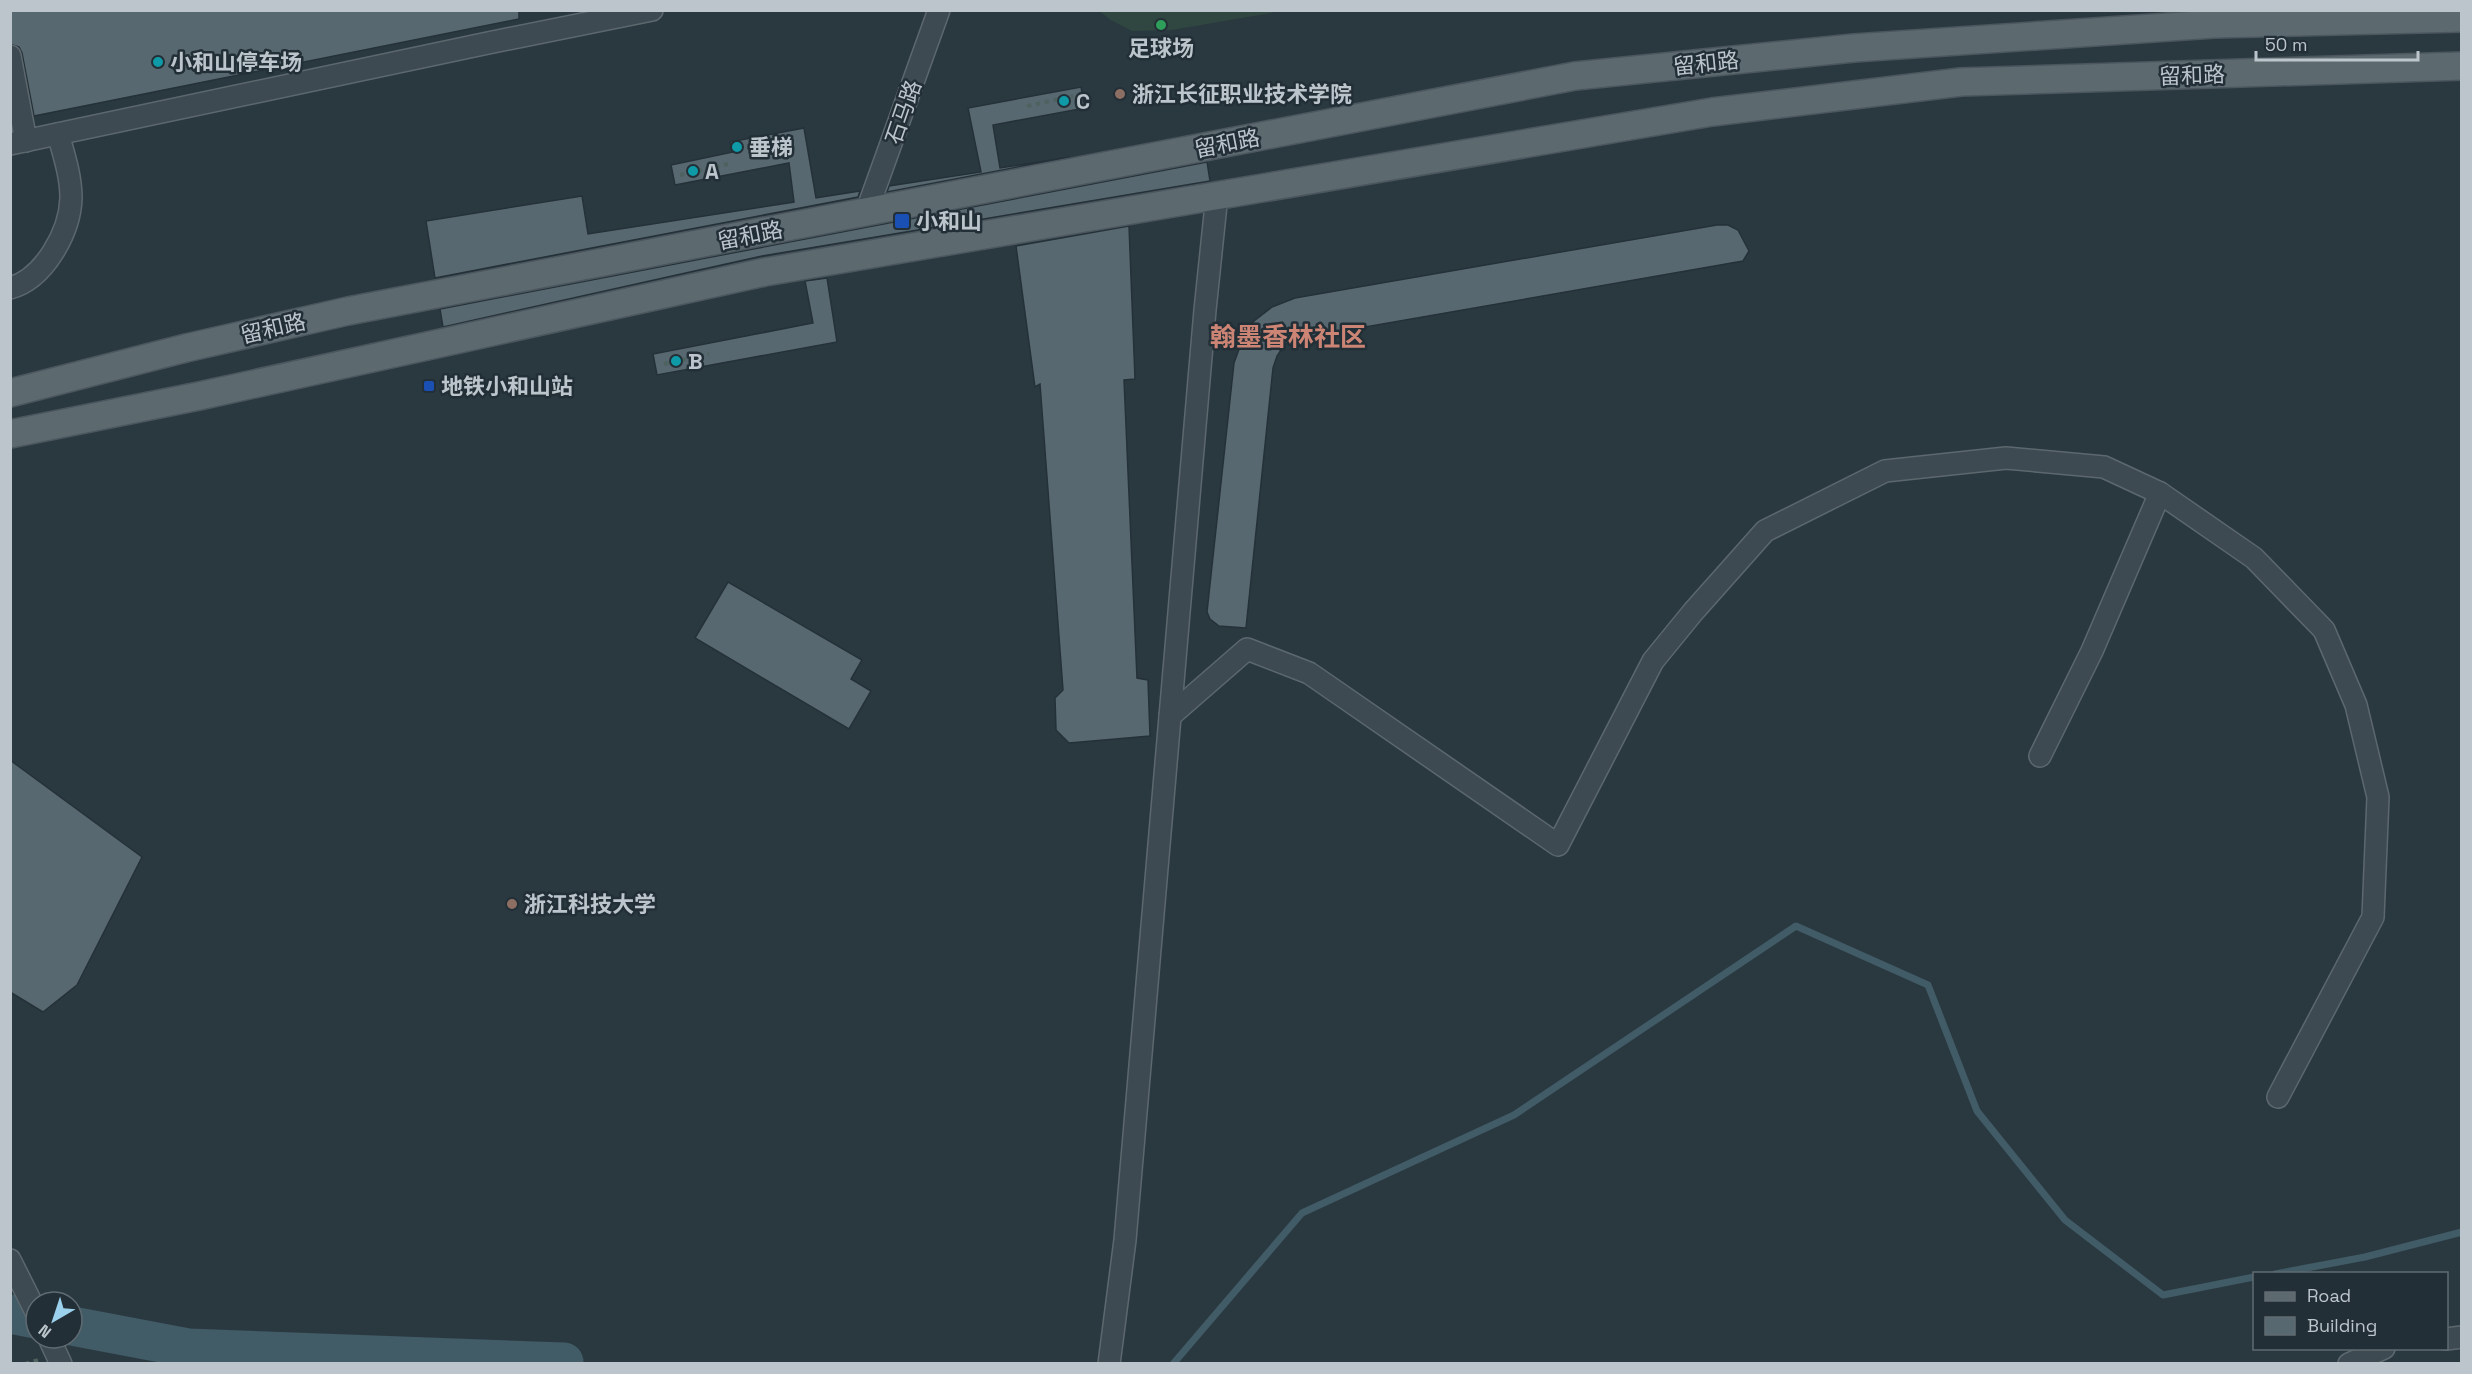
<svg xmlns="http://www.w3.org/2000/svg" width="2472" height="1374" font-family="'Space Grotesk','Noto Sans SC',sans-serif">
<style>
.green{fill:#304741}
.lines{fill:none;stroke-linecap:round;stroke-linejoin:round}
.stream{stroke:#415b67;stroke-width:7}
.river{stroke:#415b67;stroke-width:39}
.building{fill:#586870;stroke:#253138;stroke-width:1.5}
.minor-casing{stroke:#5c686e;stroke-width:24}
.major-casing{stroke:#4b565d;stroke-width:30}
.path{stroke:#4e625f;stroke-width:4;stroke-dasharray:4.5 4.5;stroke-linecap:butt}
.minor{stroke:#3e4a51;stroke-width:21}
.major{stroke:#5c6a70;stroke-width:27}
.leisure-dot{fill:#2e9e5b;stroke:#232f36;stroke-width:2}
.culture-dot{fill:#0f9aa8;stroke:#232f36;stroke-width:2}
.education-dot{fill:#8d6e63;stroke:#232f36;stroke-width:2}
.transit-dot{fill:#1a4fb4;stroke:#232f36;stroke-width:2}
.labels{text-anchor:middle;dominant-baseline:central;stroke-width:5;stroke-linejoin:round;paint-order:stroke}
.poi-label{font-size:22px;font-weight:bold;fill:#bbc5cb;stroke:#232f36;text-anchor:start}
.street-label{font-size:22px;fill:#bbc5cb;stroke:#232f36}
.quarter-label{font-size:26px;font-weight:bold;fill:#cc8475;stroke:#232f36}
</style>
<rect width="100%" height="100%" fill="#2a3940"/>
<path class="green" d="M1099,11H1273L1271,13L1172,30L1132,31L1111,20Z"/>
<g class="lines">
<g class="stream">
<path d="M2275,1274L2365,1257L2462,1232"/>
<path d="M564,1362L568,1364"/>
<path d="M1173,1364L1302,1213L1514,1115L1796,926L1928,985L1977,1111L2065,1220L2163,1295L2254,1277"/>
</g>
<g class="river">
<path d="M10,1314L36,1319"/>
<path d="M72,1326L188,1348L564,1362"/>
</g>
</g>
<g class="building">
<path d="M10,10H519V19L34,116L22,53L19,47L10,44Z"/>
<path d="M1081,87L1085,108L993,125L1000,168L1070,157L887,192L889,186L981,172L968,108Z"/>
<path d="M804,128L816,198L860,191L858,197L435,278L426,221L582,196L588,234L794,202L789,163L675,185L671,165L733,152L730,142Z"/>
<path d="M1207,162L1210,181L762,256L443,327L440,309Z"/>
<path d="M1717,225H1728L1738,230L1749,251L1743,261L1302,338L1285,344L1277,356L1273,368L1246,628L1219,626L1210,619L1207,612L1234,363L1243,338L1254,321L1272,307L1295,298Z"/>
<path d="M1129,226L1135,379L1124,380L1137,678L1148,680L1150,736L1069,743L1056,730L1055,698L1063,690L1040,384L1035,387L1016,246Z"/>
<path d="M827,278L837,342L657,375L653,354L813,323L805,281Z"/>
<path d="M728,582L862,660L851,679L871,691L849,729L695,638Z"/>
<path d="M10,760L142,857L77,985L43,1012L10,992Z"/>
</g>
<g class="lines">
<g class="minor-casing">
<g id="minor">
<path d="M10,56L26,141"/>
<path d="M10,144L488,43L652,10"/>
<path d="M866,213L939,10"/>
<path d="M10,288C44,279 70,232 71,198C71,176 64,155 58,134"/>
<path d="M1170,716L1247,649L1309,673L1558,845L1653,661L1693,612L1765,531L1885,471L2006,458L2104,467L2160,493L2254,558L2324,630L2356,705L2378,797L2373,917L2278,1097"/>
<path d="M2040,756L2092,651L2160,493"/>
<path d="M10,1260L36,1312"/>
<path d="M49,1338L61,1364"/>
<path d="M2446,1339L2462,1337"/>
<path d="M1109,1364L1125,1240L1205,310L1217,195"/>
<path d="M2349,1364L2384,1348"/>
</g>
</g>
<g class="major-casing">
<g id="major">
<path d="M10,393L186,348L348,311L1575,76L1854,48L2214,24L2462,18"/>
<path d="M10,434L199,396L765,272L1712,112L1961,82L2462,66"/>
</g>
</g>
<g class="path">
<path d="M1027,106L1073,96"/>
<path d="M680,175L728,164"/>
<path d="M664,364L709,354"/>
<path d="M25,1364L39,1360"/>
</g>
<use href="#minor" class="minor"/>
<use href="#major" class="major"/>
</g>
<circle class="leisure-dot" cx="1161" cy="25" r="6"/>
<g class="culture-dot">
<circle cx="158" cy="62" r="6"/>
<circle cx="1064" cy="101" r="6"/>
<circle cx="737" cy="147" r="6"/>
<circle cx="693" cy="171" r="6"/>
<circle cx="676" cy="361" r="6"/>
</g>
<g class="education-dot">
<circle cx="1120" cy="94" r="6"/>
<circle cx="512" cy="904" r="6"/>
</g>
<g class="transit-dot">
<rect x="894" y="213" width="16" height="16" rx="3"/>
<rect x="423" y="380" width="12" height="12" rx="3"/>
</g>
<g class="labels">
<g class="poi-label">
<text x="1161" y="48" text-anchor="middle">足球场</text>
<text x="170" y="62">小和山停车场</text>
<text x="1132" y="94">浙江长征职业技术学院</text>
<text x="1076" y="101">C</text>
<text x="749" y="147">垂梯</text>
<text x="705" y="171">A</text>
<text x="916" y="221">小和山</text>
<text x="688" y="361">B</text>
<text x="441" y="386">地铁小和山站</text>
<text x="524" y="904">浙江科技大学</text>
</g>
<g class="street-label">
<text transform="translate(1706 63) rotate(-6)">留和路</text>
<text transform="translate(2192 75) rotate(-2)">留和路</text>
<text transform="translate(903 112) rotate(-71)">石马路</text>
<text transform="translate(1227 143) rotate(-11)">留和路</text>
<text transform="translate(750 235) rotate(-11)">留和路</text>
<text transform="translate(273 328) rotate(-13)">留和路</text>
</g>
<g class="quarter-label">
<text x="1288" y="337">翰墨香林社区</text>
</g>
</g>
<rect width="2472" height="1374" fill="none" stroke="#bbc5cb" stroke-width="24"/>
<rect x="2253" y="1272" width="195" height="78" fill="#232f36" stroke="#606b72" stroke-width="1.5"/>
<rect x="2265" y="1292" width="30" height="9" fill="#5c6a70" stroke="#606b72" stroke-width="1.5"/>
<text x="2307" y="1302" font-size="18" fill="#bbc5cb">Road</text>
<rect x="2265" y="1317" width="30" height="18" fill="#586870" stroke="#606b72" stroke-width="1.5"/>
<text x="2307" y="1332" font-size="18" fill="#bbc5cb">Building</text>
<g transform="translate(54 1320) rotate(219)"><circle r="28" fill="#232f36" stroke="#606b72" stroke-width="1.5"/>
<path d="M0-4.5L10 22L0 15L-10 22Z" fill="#9cd1ee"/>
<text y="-9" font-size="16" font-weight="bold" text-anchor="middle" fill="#bbc5cb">N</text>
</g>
<path d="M2256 51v9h162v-9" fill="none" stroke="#bbc5cb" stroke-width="3"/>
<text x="2265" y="51" font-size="18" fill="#bbc5cb" stroke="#232f36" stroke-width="4.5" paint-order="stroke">50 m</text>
</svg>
